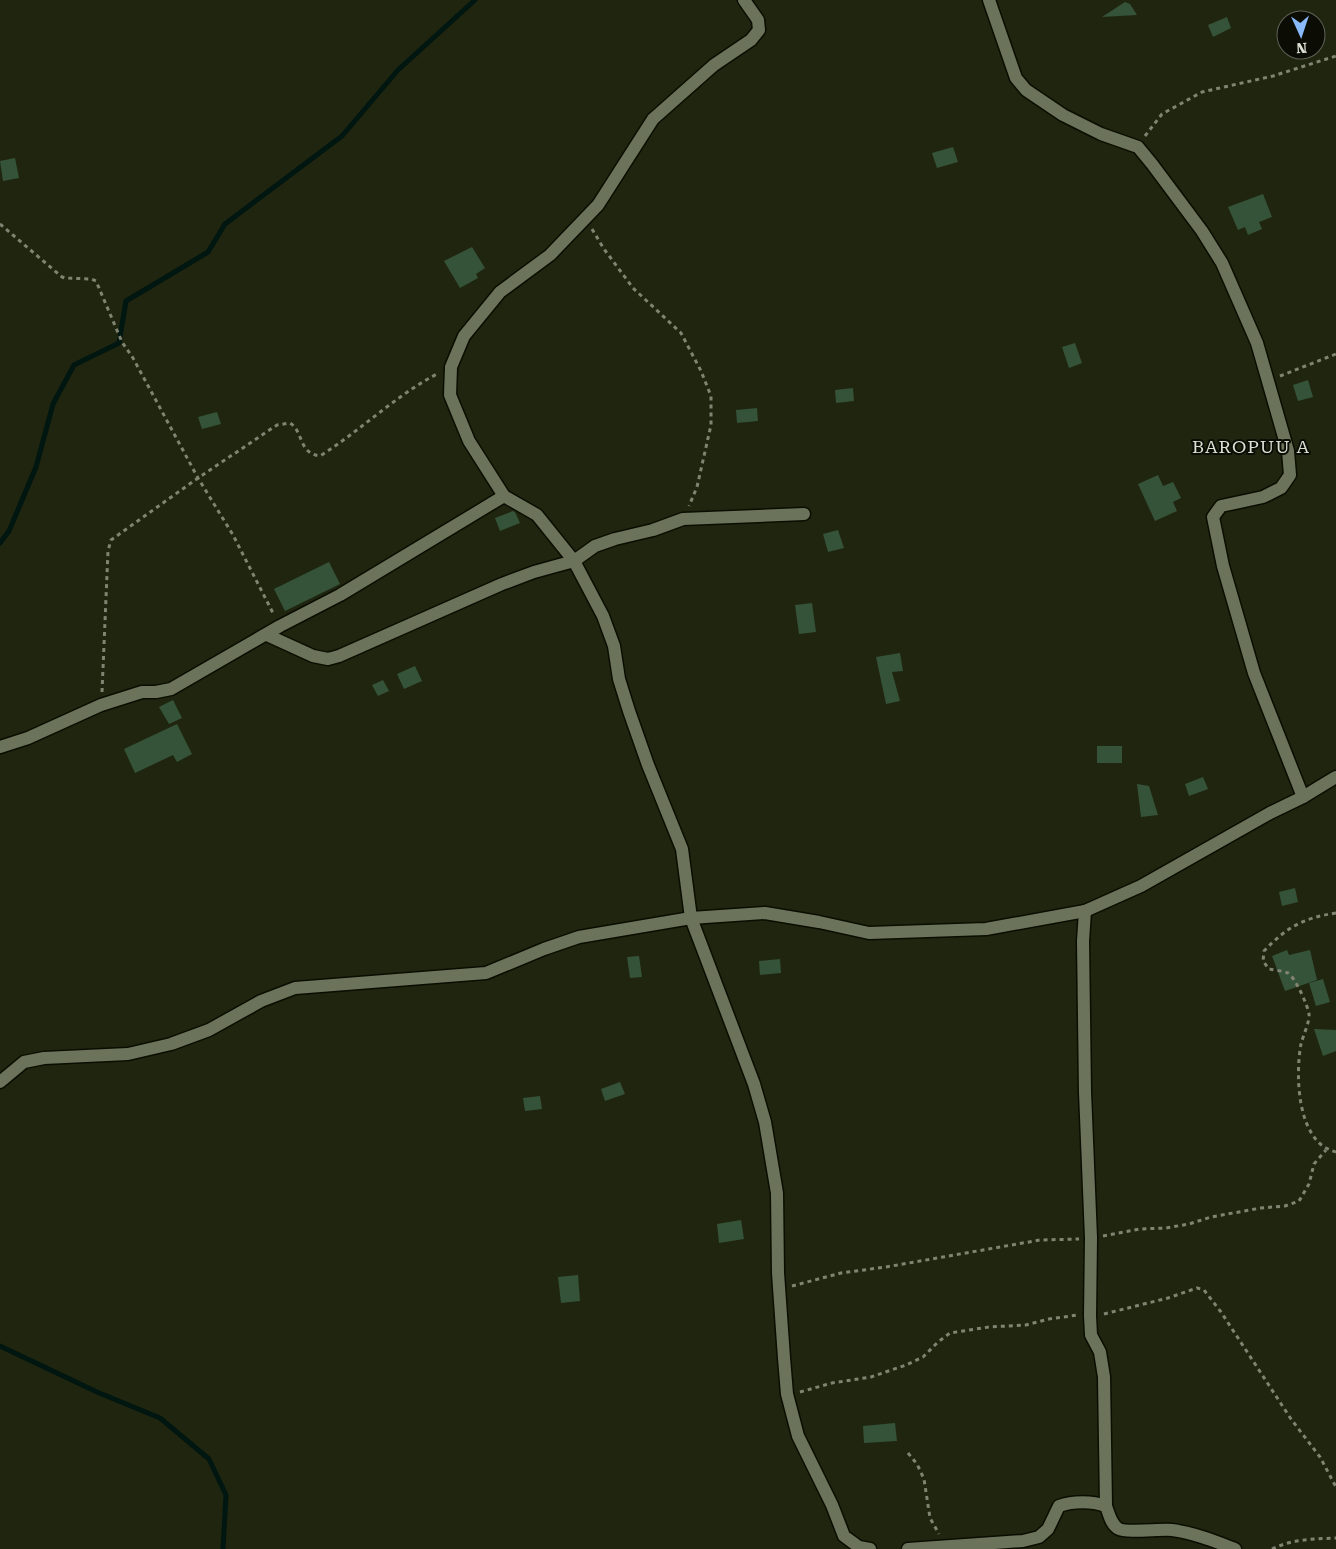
<svg xmlns="http://www.w3.org/2000/svg" width="1336" height="1549" font-family="'Roboto Serif',serif">
<style>
.lines{fill:none;stroke-linecap:round;stroke-linejoin:round}
.stream{stroke:#001610;stroke-width:5}
.building{fill:#355338}
.street-casing{stroke:#0a0e00;stroke-width:15}
.path{stroke:#808473;stroke-width:3;stroke-dasharray:4 4;stroke-linecap:butt}
.street{stroke:#6c735b;stroke-width:12}
.labels{text-anchor:middle;dominant-baseline:central;stroke-width:4;stroke-linejoin:round;paint-order:stroke}
.quarter-label{font-size:18px;letter-spacing:1px;fill:#dce0d3;stroke:#0b0d05}
</style>
<rect width="100%" height="100%" fill="#20250f"/>
<g class="lines">
<g class="stream">
<path d="M0,543L9,531L36,467L53,404L74,365L119,343L126,301L208,252L225,224L342,136L398,70L475,0"/>
<path d="M0,1346L97,1392L160,1418L209,1459L226,1495L223,1549"/>
</g>
</g>
<g class="building">
<path d="M1125,2L1130,4L1137,15L1102,17Z"/>
<path d="M1227,17L1231,28L1213,37L1208,25Z"/>
<path d="M953,147L958,162L937,168L932,153Z"/>
<path d="M15,158L19,178L3,181L0,161Z"/>
<path d="M1263,194L1272,217L1259,222L1262,229L1248,235L1245,227L1238,230L1228,207Z"/>
<path d="M472,247L485,268L476,274L478,278L460,288L444,261Z"/>
<path d="M1075,343L1082,363L1069,368L1062,347Z"/>
<path d="M1308,380L1313,397L1298,401L1293,385Z"/>
<path d="M853,388L854,401L836,403L835,390Z"/>
<path d="M757,408L758,421L737,423L736,410Z"/>
<path d="M217,412L221,424L202,429L198,417Z"/>
<path d="M1158,475L1163,486L1173,482L1181,498L1173,502L1177,511L1155,521L1138,484Z"/>
<path d="M513,511L515,512L520,523L500,531L495,518Z"/>
<path d="M838,530L844,548L828,552L823,534Z"/>
<path d="M329,562L340,584L285,611L274,589Z"/>
<path d="M812,603L816,632L799,634L795,605Z"/>
<path d="M900,653L903,671L892,672L900,701L886,704L876,657Z"/>
<path d="M415,666L422,681L404,689L397,674Z"/>
<path d="M383,680L389,691L378,696L372,685Z"/>
<path d="M173,700L182,718L169,724L159,707Z"/>
<path d="M177,724L192,754L177,762L173,755L135,773L124,749Z"/>
<rect x="1097" y="746" width="25" height="17"/>
<path d="M1203,777L1208,789L1189,796L1185,784Z"/>
<path d="M1137,784L1149,786L1158,815L1141,817Z"/>
<path d="M1295,888L1298,902L1282,906L1279,892Z"/>
<path d="M1287,950L1289,955L1310,950L1317,980L1285,991L1272,956Z"/>
<path d="M639,956L642,977L630,978L627,957Z"/>
<path d="M780,959L781,973L760,975L759,961Z"/>
<path d="M1323,979L1330,1002L1316,1006L1309,983Z"/>
<path d="M1314,1029L1336,1030V1051L1323,1056Z"/>
<path d="M620,1082L625,1094L605,1101L601,1089Z"/>
<path d="M540,1096L542,1109L525,1111L523,1098Z"/>
<path d="M741,1220L744,1239L719,1243L717,1224Z"/>
<path d="M578,1275L580,1301L561,1303L558,1277Z"/>
<path d="M895,1423L897,1441L864,1443L863,1426Z"/>
</g>
<g class="lines">
<g class="street-casing">
<g id="street">
<path d="M744,0L758,20L759,30L751,40L714,65L653,119L598,205L550,255L500,292L464,336L451,367L450,395L469,441L504,496L537,515L574,561L595,546L615,539L653,530L683,519L804,514"/>
<path d="M989,0L1016,78L1026,90L1063,115L1101,134L1138,147L1152,164L1202,231L1222,263L1257,343L1288,451L1290,475L1281,488L1263,497L1221,506L1213,517L1223,566L1254,673L1303,797"/>
<path d="M267,635L313,656L328,659L339,656L502,584L534,572L574,561L603,616L614,646L619,679L629,711L648,765L682,849L691,918L754,1084L765,1122L777,1193L778,1273L784,1358L787,1394L798,1436L832,1505L844,1536L859,1547L870,1549"/>
<path d="M0,747L28,738L101,705L142,692H156L171,689L280,626L340,595L504,496"/>
<path d="M1085,911L1083,941L1085,1092L1091,1238L1090,1316L1091,1335L1100,1352L1104,1377L1106,1506C1109,1514 1111,1525 1119,1529C1127,1533 1160,1529 1172,1530C1194,1533 1214,1541 1235,1549"/>
<path d="M0,1082L24,1062L44,1058L128,1054L171,1044L209,1030L261,1001L295,988L486,973L544,949L579,937L691,918L765,913L819,922L869,933L986,929L1085,911L1141,886L1270,813L1303,797L1336,777"/>
<path d="M908,1549L1023,1541L1039,1537L1048,1529L1059,1506C1073,1501 1092,1501 1106,1506"/>
</g>
</g>
<g class="path">
<path d="M1145,136L1162,114L1202,92L1273,76L1336,56"/>
<path d="M0,224L62,277L65,278L91,279L96,281L122,342L133,358L198,478L233,535L274,615"/>
<path d="M592,229L604,249L633,288L681,333L701,371L711,396V425L697,487L689,506"/>
<path d="M1280,376L1336,354"/>
<path d="M102,692L108,551L111,540L198,478L277,425L290,423C304,432 298,453 320,456C360,431 395,396 437,374"/>
<path d="M1336,913C1303,918 1287,927 1264,951L1263,961L1269,969C1275,970 1283,971 1288,973C1295,977 1308,1006 1309,1014C1310,1021 1303,1036 1301,1044C1295,1076 1297,1143 1336,1152"/>
<path d="M1103,1236L1140,1229L1166,1228L1189,1224L1211,1217L1261,1208L1285,1206L1299,1201L1309,1184L1314,1164L1326,1150"/>
<path d="M792,1286L841,1273L886,1267L1040,1240L1079,1239"/>
<path d="M1104,1314L1168,1298L1197,1288L1204,1290L1221,1312L1291,1419L1320,1457L1336,1487"/>
<path d="M800,1392L832,1383L871,1377L906,1365L923,1357L938,1342L950,1333L989,1327L1026,1325L1049,1319L1078,1315"/>
<path d="M908,1453L917,1464L924,1479L930,1518L939,1534"/>
<path d="M1272,1549C1292,1539 1314,1539 1336,1538"/>
</g>
<use href="#street" class="street"/>
</g>
<g class="labels">
<g class="quarter-label">
<text x="1251" y="446">BAROPUU A</text>
</g>
</g>
<g transform="translate(1301 35) rotate(177)"><circle r="24" fill="#0b0d05" stroke="#5f6157"/>
<path d="M0-4L9 19L0 12L-9 19Z" fill="#88bafc"/>
<text y="-8" font-size="14" font-weight="bold" text-anchor="middle" fill="#dce0d3">N</text>
</g>
</svg>
